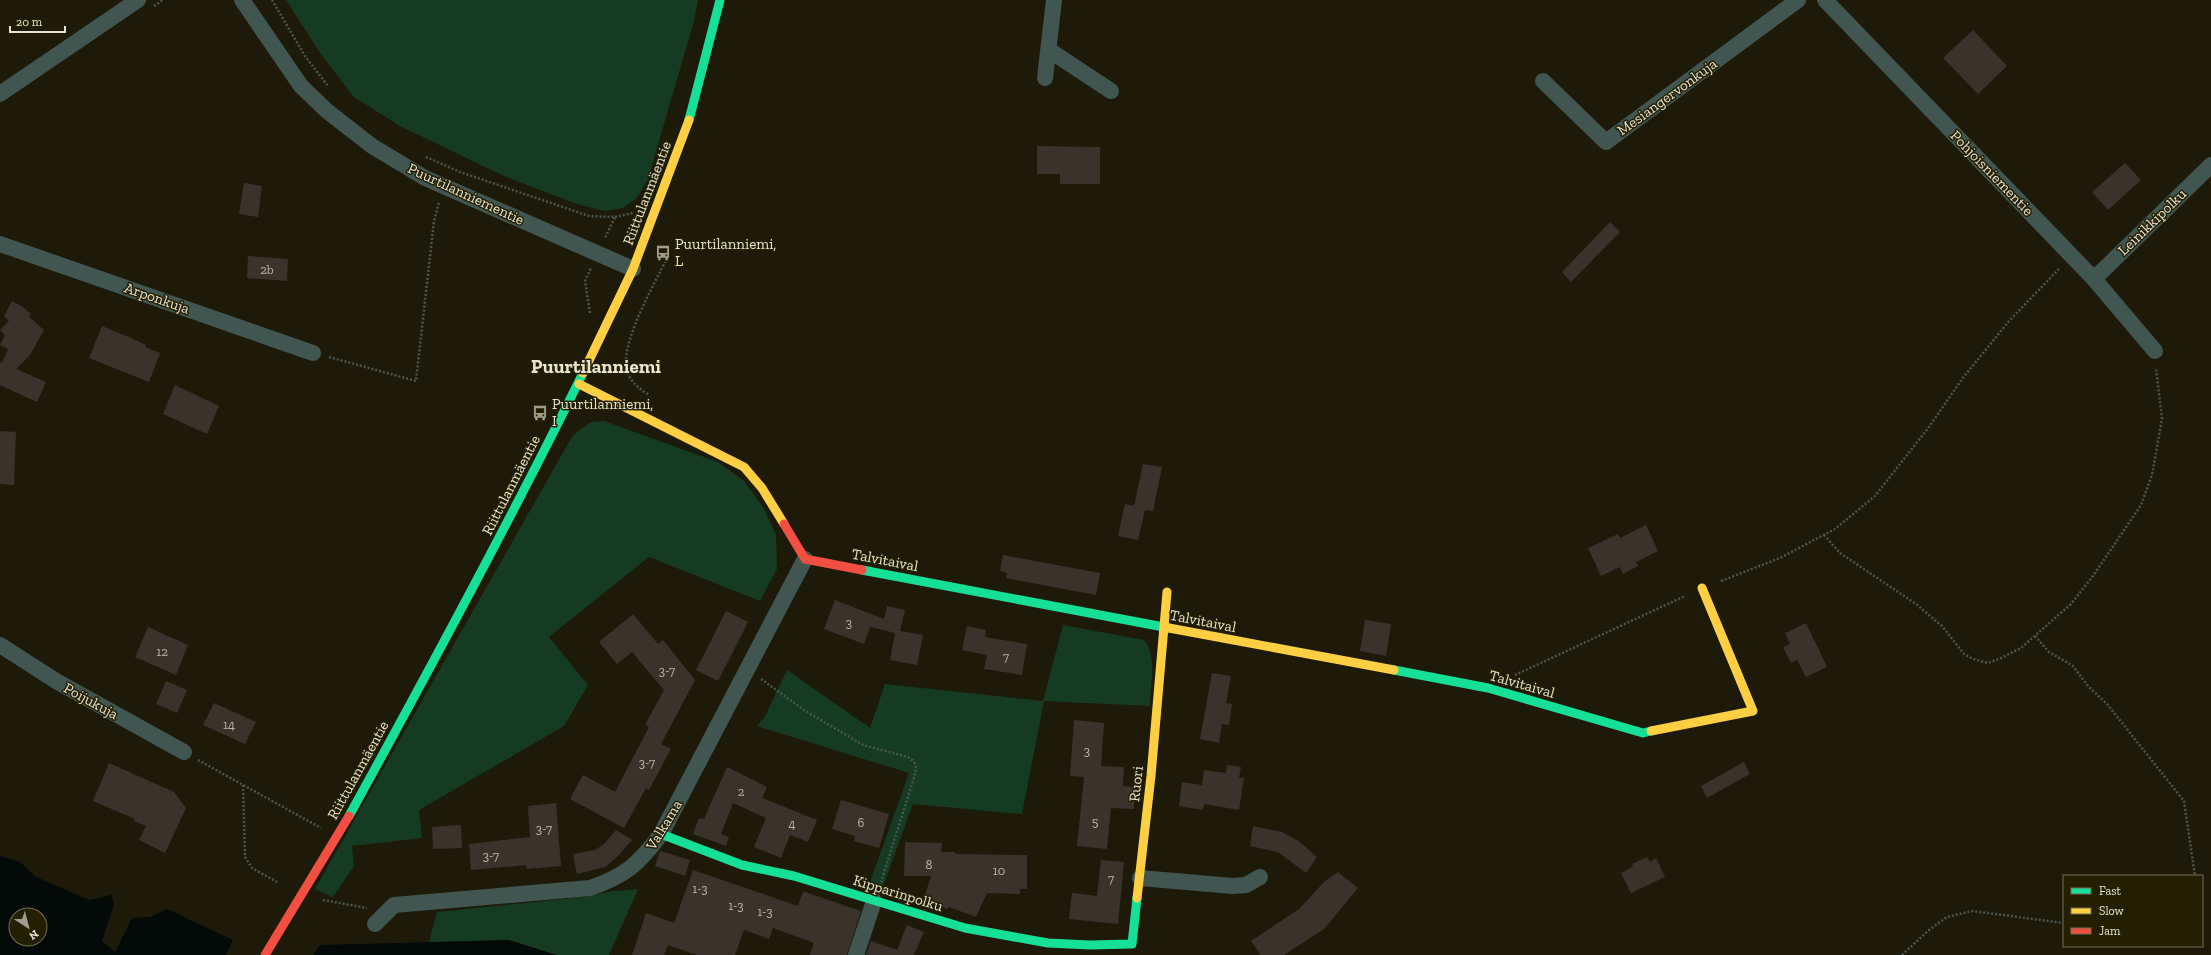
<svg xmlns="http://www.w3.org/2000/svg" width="2211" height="955" font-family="'Zilla Slab',serif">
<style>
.green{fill:#153b22}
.water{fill:#040a08;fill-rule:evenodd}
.building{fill:#3a332b}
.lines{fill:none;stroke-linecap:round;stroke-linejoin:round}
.path{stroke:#4a564f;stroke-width:2.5;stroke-dasharray:2 2;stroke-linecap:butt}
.street{stroke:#415551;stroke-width:16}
.fast{stroke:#16e098;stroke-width:9}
.slow{stroke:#ffcf43;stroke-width:9}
.jam{stroke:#f24e42;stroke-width:9}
.labels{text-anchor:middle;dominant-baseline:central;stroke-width:3;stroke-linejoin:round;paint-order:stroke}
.number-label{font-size:13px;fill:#bcb8a9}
.street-label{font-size:15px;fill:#e7e4d3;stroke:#251f02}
.poi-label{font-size:15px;fill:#e7e4d3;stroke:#251f02;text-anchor:start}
.district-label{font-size:19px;font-weight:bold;fill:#e7e4d3;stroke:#251f02}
</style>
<rect width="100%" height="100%" fill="#1d1a0a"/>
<g class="green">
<path d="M286,0H698L694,21L648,179L637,198L623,208L604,211L574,203L506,177L400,126L354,97L322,56Z"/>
<path d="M604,421L718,462L744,481L763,507L776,534L777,569L760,601L649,557L549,637L588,685L564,726L419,810L422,838L352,846L354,866L333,897L315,889L573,435L591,422Z"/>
<path d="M1063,625L1144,640C1158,656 1150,686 1150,706L1044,701L1022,814L913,804L882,889L869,885L909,773L757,726L764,718L787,670L870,728L885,684L1043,701Z"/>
<path d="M638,889L609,955H556L509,940L429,942L437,912L583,897L613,891Z"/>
</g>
<g class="water">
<path d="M0,856L20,862L36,877L89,900L112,895L114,905L102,941L115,952L132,918L150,917L167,909L233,940L226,955H0ZM16,915H40V939H16Z"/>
<path d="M509,940L556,955H313L320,945Z"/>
</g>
<g class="building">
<path d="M1973,30L2007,66L1978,94L1943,58Z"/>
<path d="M1037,146L1100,147V184H1060V174H1037Z"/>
<path d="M2125,163L2141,180L2108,210L2092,192Z"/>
<path d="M244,183L262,186L258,217L239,214Z"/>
<path d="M1610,222L1620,232L1571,282L1562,272Z"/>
<path d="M248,256L288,259L287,281L247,278Z"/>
<path d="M12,301L23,307L31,314L29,317L44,330L30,355L16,369L46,382L37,402L0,385V362L2,363L8,349L0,345L5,335L0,330L9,321L4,316Z"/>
<path d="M102,326L131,338L146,345L145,347L160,353L149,382L89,358Z"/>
<path d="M175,385L219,406L207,434L163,414Z"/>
<path d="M0,431L16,432L14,485L0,484Z"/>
<path d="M1143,464L1162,467L1153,511L1145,510L1138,540L1118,536L1125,504L1134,506Z"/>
<path d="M1646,525L1658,551L1636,562L1638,566L1623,574L1620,567L1601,576L1588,548L1618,534L1620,538Z"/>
<path d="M1003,555L1100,573L1096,595L1006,578L1007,573L1000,571Z"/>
<path d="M835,600L884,619L887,606L905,610L900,631L923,635L917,665L890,660L895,633L870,627L864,644L824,629Z"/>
<path d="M726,611L748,622L718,681L696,670Z"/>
<path d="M633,614L658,644L663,640L695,680L661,744L671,749L649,790L646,788L624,828L570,799L583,775L615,792L649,727L645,725L664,690L632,652L617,664L599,642Z"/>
<path d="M1365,620L1391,624L1386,656L1360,651Z"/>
<path d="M1806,623L1827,667L1806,677L1797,660L1791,663L1783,647L1790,644L1785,633Z"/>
<path d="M967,626L986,630L985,637L1027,644L1022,675L984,669L987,655L962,650Z"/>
<path d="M148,627L188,645L176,675L135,657Z"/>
<path d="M1212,673L1231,676L1226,703L1232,704L1229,725L1222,724L1219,743L1200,739Z"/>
<path d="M166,681L187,690L177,713L156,704Z"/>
<path d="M214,703L256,722L245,744L203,725Z"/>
<path d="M1074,720L1104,723L1101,766L1124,767L1123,786L1135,787L1134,809L1111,808L1107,849L1077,846L1084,777L1070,776Z"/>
<path d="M1744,762L1750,774L1707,798L1701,786Z"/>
<path d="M109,763L174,792L186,808L165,853L139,840L146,826L134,821L135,819L93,801Z"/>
<path d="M1227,765L1241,767L1239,778H1244L1239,810L1204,804L1203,810L1179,806L1182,782L1202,785L1204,770L1226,773Z"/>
<path d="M727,767L767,787L762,798L817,820L808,842L790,835L781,858L754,847L766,818L733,803L721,834L729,837L726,846L693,834L699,818L704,819Z"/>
<path d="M841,800L889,814L879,848L854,841L855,836L832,829Z"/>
<path d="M556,803L561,866L527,869L526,865L471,870L469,844L530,837L528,806Z"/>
<path d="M461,825L462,848L433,849L432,827Z"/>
<path d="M1253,826L1282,832L1300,842L1317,857L1306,873L1278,852L1250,846Z"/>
<path d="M616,830L632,840L617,857L605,867L577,874L573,854L595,850L604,844Z"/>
<path d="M905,842L942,843L941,852H955V854L1027,855V889H1020V894L987,893L976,917L949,907L948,909L923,901L931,876H904Z"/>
<path d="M660,851L690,860L685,876L655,866Z"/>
<path d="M1647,857L1650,862L1656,858L1665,877L1631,893L1621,873L1633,867L1632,864Z"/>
<path d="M1101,860L1124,862L1118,924L1069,919L1072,893L1097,896Z"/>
<path d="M693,870L798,906L803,892H805L861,911L847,955H810L814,943L773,928L769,939L744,930L735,955H697L668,945L664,955H632L646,913L674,923Z"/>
<path d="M1338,872L1358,888L1324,929L1284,955H1261L1251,941L1299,909L1324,882Z"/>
<path d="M907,925L924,932L914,955H866L871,941L897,950Z"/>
</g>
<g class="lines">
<g class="path">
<path d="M272,0L305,56L328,86"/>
<path d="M154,6L163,0"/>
<path d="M426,157L460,172L589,216L615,217L605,238"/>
<path d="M615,217L633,213"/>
<path d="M590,313L585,281L591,268"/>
<path d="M329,357L416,381L434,221L439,202"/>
<path d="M648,394C638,389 628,379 626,367C623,338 654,285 667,258L663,253"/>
<path d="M1824,535L1840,553L1916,604L1942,626L1964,654L1973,659L1988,663L2001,658L2021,648L2071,604L2093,576L2141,505L2152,475L2162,419L2156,368"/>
<path d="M1721,581L1780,558L1835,529L1875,496L1929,427L1962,379L2009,321L2060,268"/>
<path d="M2035,636L2049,652L2073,666L2088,686L2107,704L2184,801L2195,876"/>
<path d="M1515,675L1685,596"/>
<path d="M761,679L804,710L863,745L908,757C918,763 916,768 914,778L881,882"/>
<path d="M198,760L321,828"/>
<path d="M243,785L245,857L252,868L277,882"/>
<path d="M323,900L367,908"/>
<path d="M1902,955L1929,930L1947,917L1972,911L2064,923"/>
</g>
<g class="street">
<path d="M242,0L301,86L327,111L372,146L425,178L633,269"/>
<path d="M1825,0L2094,279L2155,351"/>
<path d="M1049,50L1111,91"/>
<path d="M1045,78L1054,0"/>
<path d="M1543,81L1606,142L1798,0"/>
<path d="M0,94L138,0"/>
<path d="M0,244L313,353"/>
<path d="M2094,279L2211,165"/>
<path d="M0,645L56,681L184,752"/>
<path d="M1140,878L1233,886L1246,885L1260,877"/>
<path d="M375,924L394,905L590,888C625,876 639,864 661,834L805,559"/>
<path d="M856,955L874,901"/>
</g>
<g class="fast">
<path d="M689,120L720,0"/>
<path d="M862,570L1169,628"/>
<path d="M1394,670L1488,688L1643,733L1651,731"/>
<path d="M349,816C430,669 509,523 583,373"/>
<path d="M661,834L742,865L794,876L965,928L1048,943L1090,945L1132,944L1137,898"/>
</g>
<g class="slow">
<path d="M583,373L633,269L689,120"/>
<path d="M579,384L744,467L762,488L784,524"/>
<path d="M1169,628L1394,670"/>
<path d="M1651,731L1753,711L1702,588"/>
<path d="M1137,898L1151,776L1167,592"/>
</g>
<g class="jam">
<path d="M784,524L805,559L862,570"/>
<path d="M265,955L349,816"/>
</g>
</g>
<defs>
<g id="bus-bare" transform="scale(1.2)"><path d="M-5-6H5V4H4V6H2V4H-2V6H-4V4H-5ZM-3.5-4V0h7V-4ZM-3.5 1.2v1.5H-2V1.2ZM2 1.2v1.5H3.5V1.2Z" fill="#a09d8d" stroke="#251f02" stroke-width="2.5" paint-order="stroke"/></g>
</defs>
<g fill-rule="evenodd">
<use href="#bus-bare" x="663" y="253"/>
<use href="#bus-bare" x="540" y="413"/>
</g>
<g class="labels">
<g class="number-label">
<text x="267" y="269">2b</text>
<text x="849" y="622">3</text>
<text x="162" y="651">12</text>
<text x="1006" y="656">7</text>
<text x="667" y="670">3-7</text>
<text x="229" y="724">14</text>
<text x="1087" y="750">3</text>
<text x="647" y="762">3-7</text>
<text x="741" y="791">2</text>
<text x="1095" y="821">5</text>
<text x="861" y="822">6</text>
<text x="792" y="823">4</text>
<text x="544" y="828">3-7</text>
<text x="491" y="855">3-7</text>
<text x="929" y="864">8</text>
<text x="999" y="870">10</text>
<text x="1111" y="878">7</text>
<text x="700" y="888">1-3</text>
<text x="736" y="905">1-3</text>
<text x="765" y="911">1-3</text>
</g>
<g class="street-label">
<text transform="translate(1667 97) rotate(-36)">Mesiangervonkuja</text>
<text transform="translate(1992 173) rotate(46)">Pohjoisniementie</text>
<text transform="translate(647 193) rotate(-69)">Riittulanmäentie</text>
<text transform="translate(466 194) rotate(25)">Puurtilanniementie</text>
<text transform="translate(2152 222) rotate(-44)">Leinikkipolku</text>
<text transform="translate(157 298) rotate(19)">Arponkuja</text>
<text transform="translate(511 485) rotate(-63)">Riittulanmäentie</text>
<text transform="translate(885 560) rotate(11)">Talvitaival</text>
<text transform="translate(1203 621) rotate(11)">Talvitaival</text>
<text transform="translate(1522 684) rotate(16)">Talvitaival</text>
<text transform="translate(91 701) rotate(29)">Poijukuja</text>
<text transform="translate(358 770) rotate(-61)">Riittulanmäentie</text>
<text transform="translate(1136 784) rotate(-84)">Ruori</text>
<text transform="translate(664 825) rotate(-59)">Valkama</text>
<text transform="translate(898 893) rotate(17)">Kipparinpolku</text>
</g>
<g class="poi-label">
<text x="675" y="244">Puurtilanniemi,<tspan x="675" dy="17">L</tspan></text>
<text x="552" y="404">Puurtilanniemi,<tspan x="552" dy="17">I</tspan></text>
</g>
<g class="district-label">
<text x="596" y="366">Puurtilanniemi</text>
</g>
</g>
<rect x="2063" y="875" width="140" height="72" fill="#251f02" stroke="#736e56"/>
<rect x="2071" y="888" width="20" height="6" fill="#16e098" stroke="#736e56"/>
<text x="2099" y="895" font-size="12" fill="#e7e4d3">Fast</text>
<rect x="2071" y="908" width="20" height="6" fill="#ffcf43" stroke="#736e56"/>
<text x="2099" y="915" font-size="12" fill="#e7e4d3">Slow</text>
<rect x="2071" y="928" width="20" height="6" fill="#f24e42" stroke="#736e56"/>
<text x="2099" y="935" font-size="12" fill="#e7e4d3">Jam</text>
<g transform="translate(28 927) rotate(144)"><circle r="19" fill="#251f02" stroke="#736e56"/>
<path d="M0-3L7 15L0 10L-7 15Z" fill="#a09d8d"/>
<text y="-6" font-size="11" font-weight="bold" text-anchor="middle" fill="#e7e4d3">N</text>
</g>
<path d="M10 26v6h55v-6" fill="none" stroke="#e7e4d3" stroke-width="2"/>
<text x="16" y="26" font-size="12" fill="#e7e4d3" stroke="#251f02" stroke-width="3" paint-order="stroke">20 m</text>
</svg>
